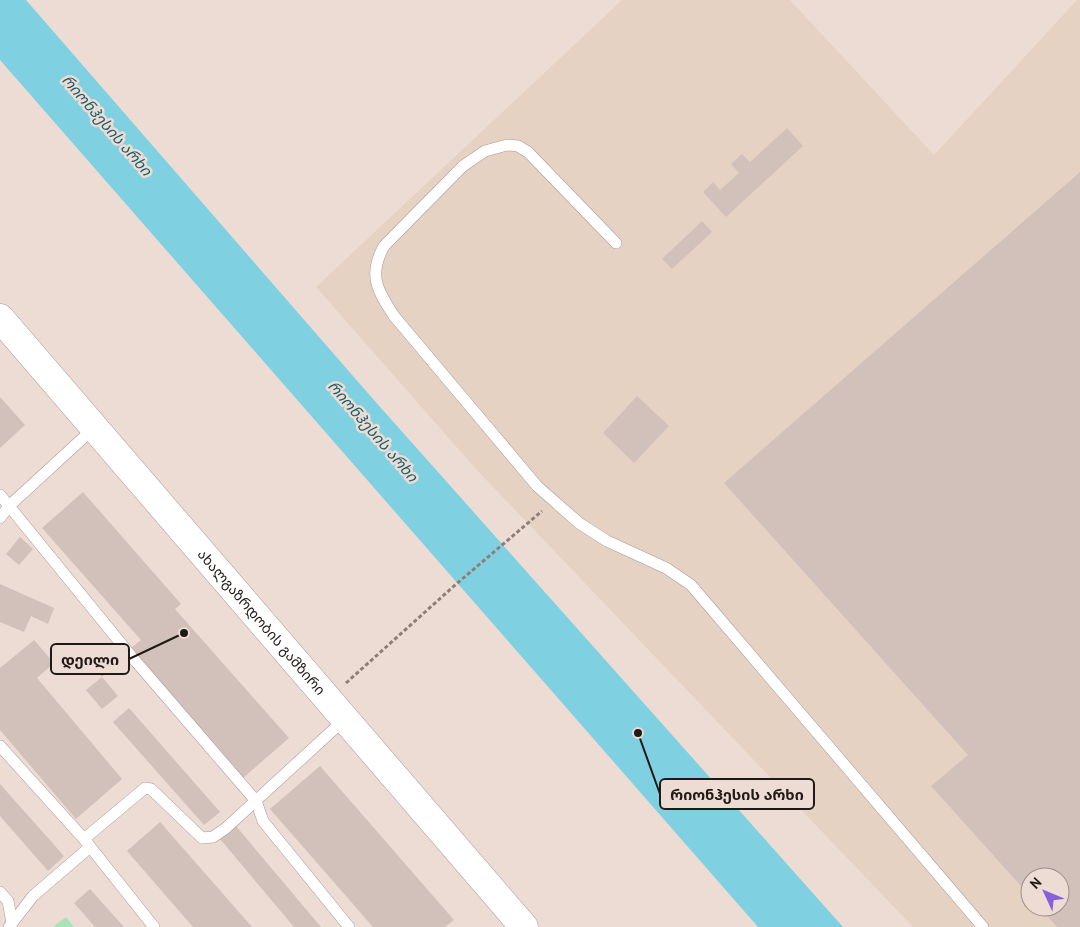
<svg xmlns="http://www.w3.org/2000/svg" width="1080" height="927" font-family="'PT Sans','Noto Sans Georgian',sans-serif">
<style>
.industrial{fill:#e6d2c3;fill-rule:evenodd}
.green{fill:#a9e2bd}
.water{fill:#7fd1e2}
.building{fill:#d2c1ba}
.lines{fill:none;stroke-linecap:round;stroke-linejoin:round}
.service-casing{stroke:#aa9a93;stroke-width:12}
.primary-casing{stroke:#aa9a93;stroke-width:29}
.path{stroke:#8b7f79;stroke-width:3;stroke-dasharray:4 2.5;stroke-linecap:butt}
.service{stroke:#fff;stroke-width:11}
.primary{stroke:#fff;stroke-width:28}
.labels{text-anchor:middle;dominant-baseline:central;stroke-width:5;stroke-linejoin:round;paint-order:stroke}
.street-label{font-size:14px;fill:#201a17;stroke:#eddcd4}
.water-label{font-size:15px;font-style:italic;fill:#175c68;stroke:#eddcd4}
.leader{fill:none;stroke:#201a17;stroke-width:2}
.callout-dot{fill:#201a17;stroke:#eddcd4;stroke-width:2}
.callout{fill:#eddcd4;stroke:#201a17;stroke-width:2}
.callout-label{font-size:15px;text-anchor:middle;font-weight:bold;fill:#201a17}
</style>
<rect width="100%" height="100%" fill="#eddcd4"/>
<path class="industrial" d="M622,0H790L934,155L1077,0H1080V927H913L475,468L316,287ZM1030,877H1060V907H1030Z"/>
<path class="green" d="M66,917L74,927H53Z"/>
<path class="water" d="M0,0H26L373,399L843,927H758L0,60Z"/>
<g class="building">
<path d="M787,128L803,146L726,217L703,192L713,182L720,190L739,173L731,164L742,154L750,162Z"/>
<path d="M1080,172V927H1057L1039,907H1060V877H1030V896L931,786L968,755L724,483Z"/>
<path d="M702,221L712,232L672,269L662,259Z"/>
<path d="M637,396L669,426L634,463L603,433Z"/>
<path d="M0,397L25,425L0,448Z"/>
<path d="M83,492L181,604L175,609L289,738L243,778L130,649L141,640L42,528Z"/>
<path d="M20,537L33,549L19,565L6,554Z"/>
<path d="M0,584L54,608L48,624L31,616L24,632L0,622Z"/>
<path d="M34,640L54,663L37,678L122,779L76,819L0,730V668Z"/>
<path d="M95,650L112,668L102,677L86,659Z"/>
<path d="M102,677L118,696L102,709L86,690Z"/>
<path d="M129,708L220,812L204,825L113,722Z"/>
<path d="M320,766L454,920L445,927H373L270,809Z"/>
<path d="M0,784L64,856L48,871L0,816Z"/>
<path d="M160,822L252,927H193L127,851Z"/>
<path d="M236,826L321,927H294L220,839Z"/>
<path d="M90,889L124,927H95L74,903Z"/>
</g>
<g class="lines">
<g class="service-casing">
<g id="service">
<path d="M616,243L528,152L518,146L507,145L485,151L463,166L384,246C368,275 377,290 394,316L537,486L554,501L579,523L607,541L666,568L691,585L983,927"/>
<path d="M0,495L9,506L95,427"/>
<path d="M0,518L9,506L132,657L256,801L263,821L349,927"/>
<path d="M0,746L84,839L154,927"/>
<path d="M84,839L145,788L151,789L202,838L213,837L226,828L345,719"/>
<path d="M0,892L8,901L12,923"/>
<path d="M9,927L33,896L90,847"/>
</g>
</g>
<g class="primary-casing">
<g id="primary">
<path id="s1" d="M0,318L524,927"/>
</g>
</g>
<path class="path" d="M346,683L454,586L542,511"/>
<use href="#service" class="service"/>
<use href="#primary" class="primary"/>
</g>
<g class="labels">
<g class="street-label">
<text stroke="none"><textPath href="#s1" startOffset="401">ახალგაზრდობის გამზირი</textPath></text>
</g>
<g class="water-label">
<text transform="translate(107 125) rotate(49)">რიონჰესის არხი</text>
<text transform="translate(373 431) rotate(49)">რიონჰესის არხი</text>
</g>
</g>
<path class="leader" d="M184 633L129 659M638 733L660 794"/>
<g class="callout-dot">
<circle cx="184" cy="633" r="5"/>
<circle cx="638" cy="733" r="5"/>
</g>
<g class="callout">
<rect x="51" y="644" width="78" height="30" rx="5"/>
<rect x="660" y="779" width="154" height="30" rx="5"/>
</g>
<g class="callout-label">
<text x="90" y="665">დეილი</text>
<text x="737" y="800">რიონჰესის არხი</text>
</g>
<g transform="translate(1045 892) rotate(314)"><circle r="24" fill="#eddcd4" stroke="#9b8e88"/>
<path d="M0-4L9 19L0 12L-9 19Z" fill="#865fd9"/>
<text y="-8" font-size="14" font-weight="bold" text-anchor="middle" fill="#201a17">N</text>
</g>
</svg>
